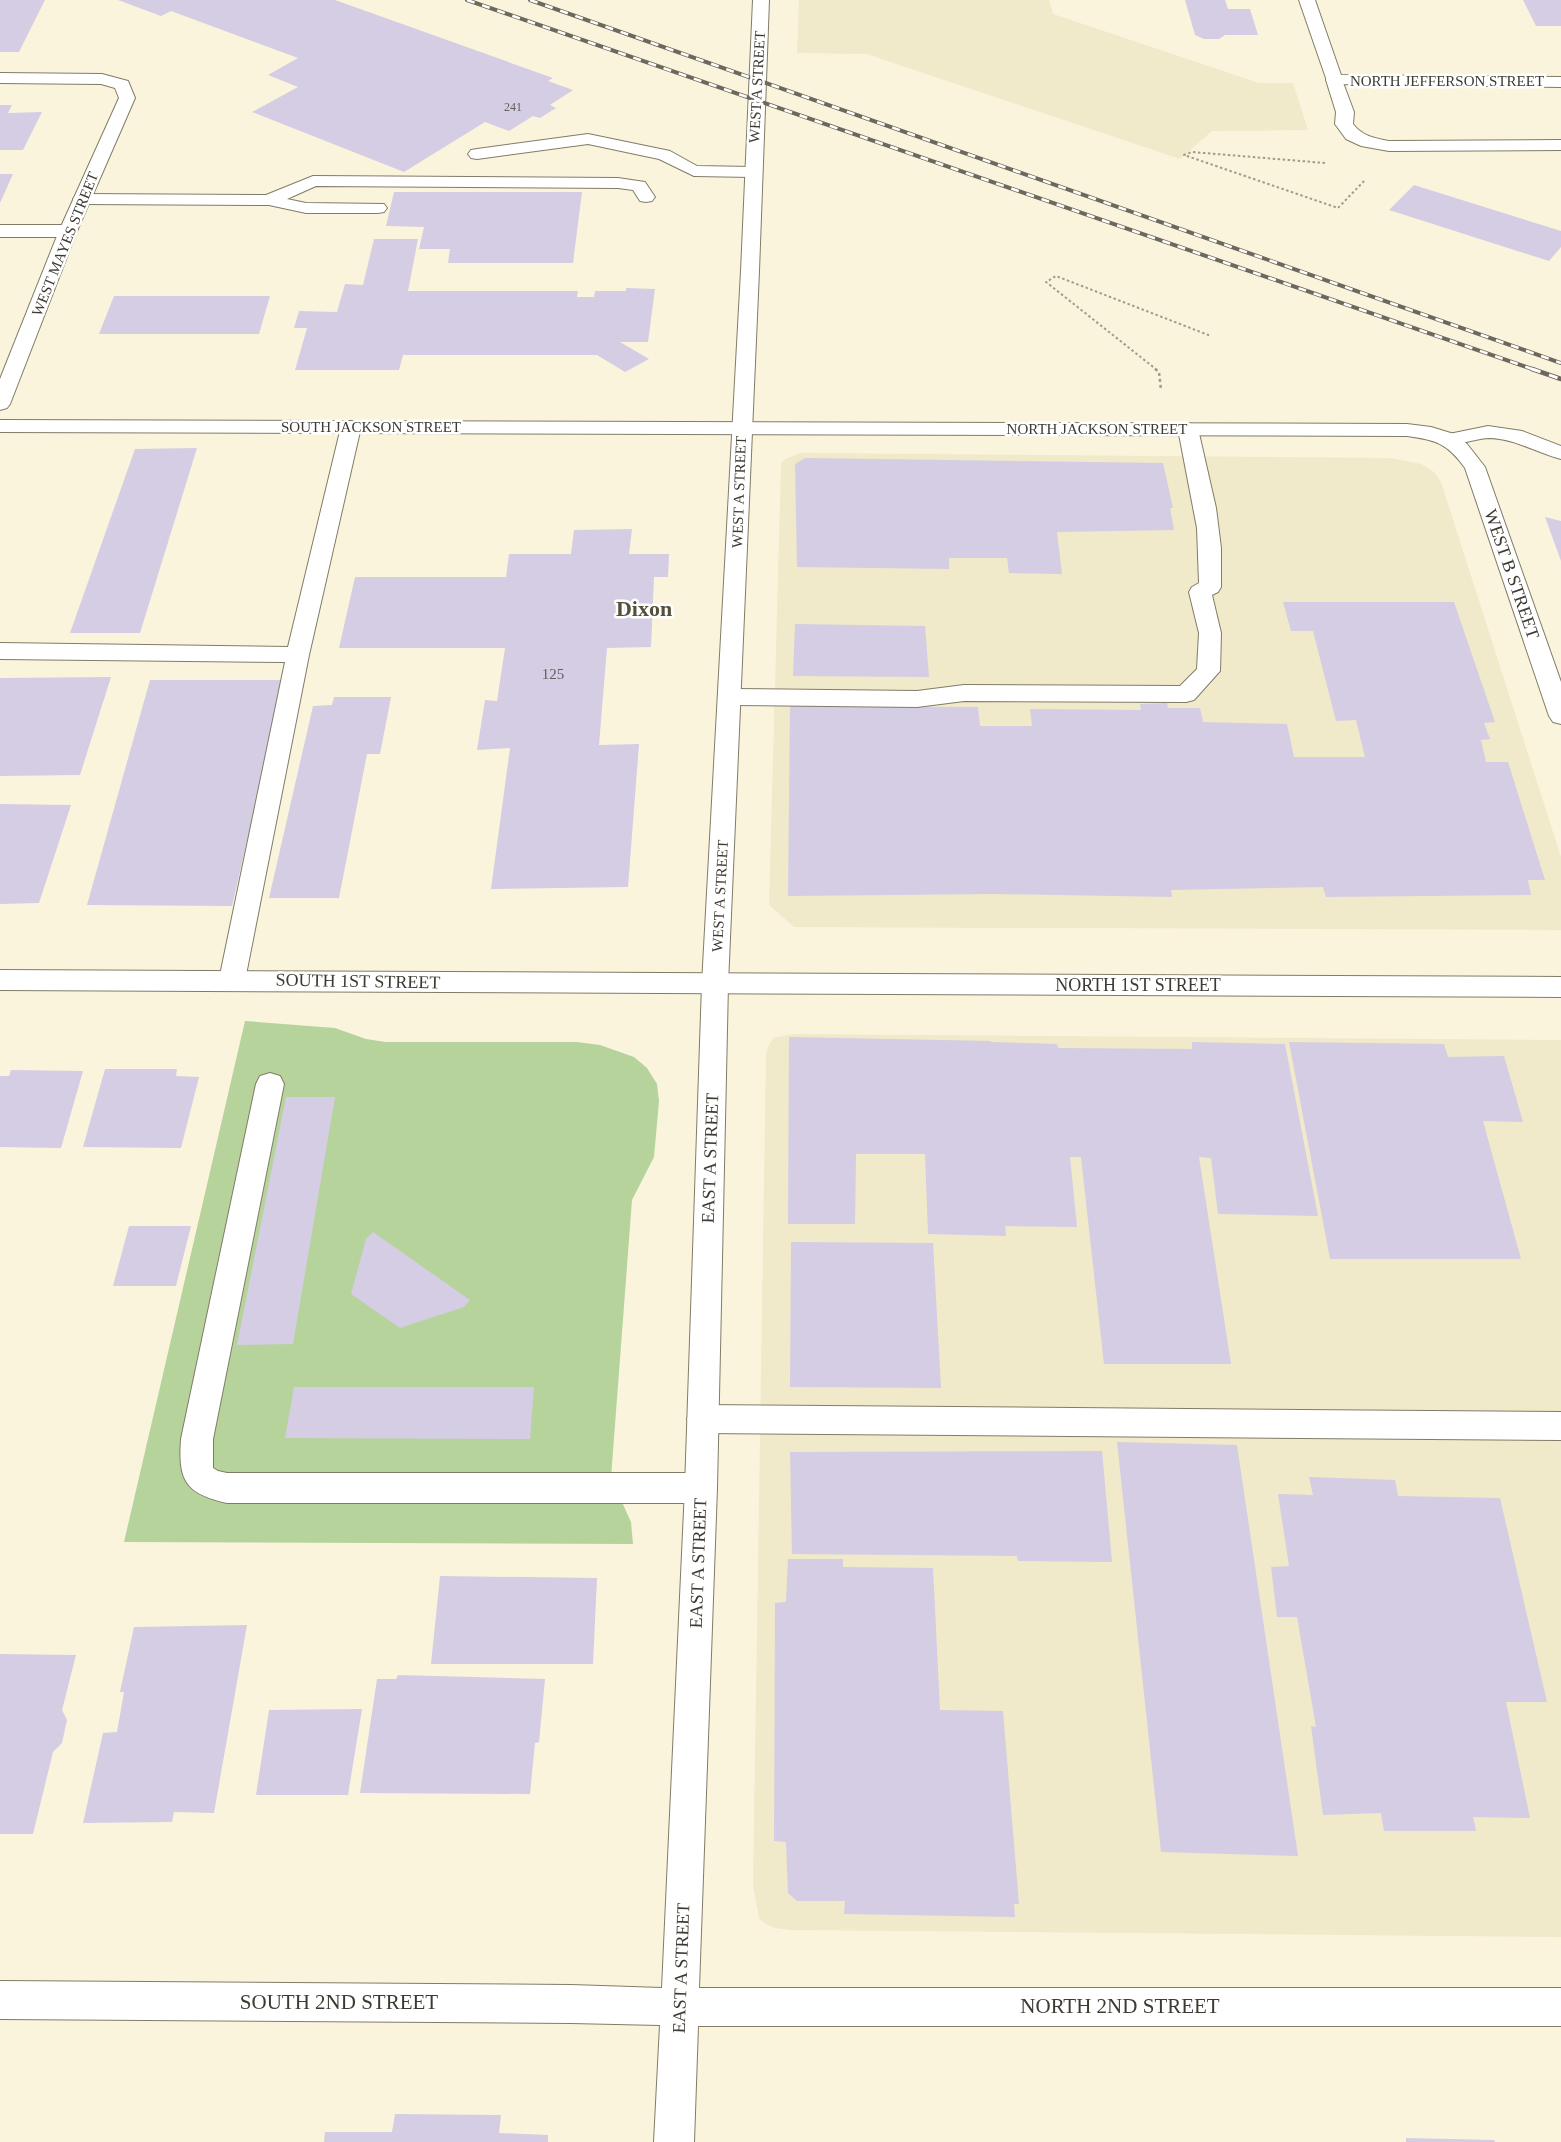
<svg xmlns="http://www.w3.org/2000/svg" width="1561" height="2142" font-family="Georgia,serif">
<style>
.built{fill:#f0e9ca}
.green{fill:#b7d39c}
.building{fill:#d4cde4}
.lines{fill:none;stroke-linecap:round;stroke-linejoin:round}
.lane-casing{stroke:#817c67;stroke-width:2}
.street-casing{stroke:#817c67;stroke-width:2}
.secondary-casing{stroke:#817c67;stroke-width:2}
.primary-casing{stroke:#817c67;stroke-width:2}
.path-far1{stroke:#a09c8c;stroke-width:2;stroke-dasharray:2.5 2.5;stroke-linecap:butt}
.path{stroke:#a09c8c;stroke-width:2.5;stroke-dasharray:3 3;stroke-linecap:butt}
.lane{fill:#fff;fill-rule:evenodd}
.street{fill:#fff;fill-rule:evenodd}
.secondary{fill:#fff;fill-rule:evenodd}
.primary{fill:#fff;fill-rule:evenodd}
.rail-far1-casing{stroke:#6c695c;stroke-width:4}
.rail-casing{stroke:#6c695c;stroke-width:4.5}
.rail-far1{stroke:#fff;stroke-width:2.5;stroke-dasharray:8;stroke-linecap:butt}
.rail{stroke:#fff;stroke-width:3;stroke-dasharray:9;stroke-linecap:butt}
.labels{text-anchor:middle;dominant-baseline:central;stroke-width:5;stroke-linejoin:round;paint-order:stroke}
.far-number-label{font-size:12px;fill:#625f5e}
.far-street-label{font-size:15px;fill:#3c3a31;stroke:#fff}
.number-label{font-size:15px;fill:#625f5e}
.street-label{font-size:18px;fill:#3c3a31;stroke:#fff}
.near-street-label{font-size:21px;fill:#3c3a31;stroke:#fff}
.district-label{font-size:22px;font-weight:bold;fill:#54503c;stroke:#fff}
</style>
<rect width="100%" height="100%" fill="#faf4dd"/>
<g class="built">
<path d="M799,0H1049L1053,14L1259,83H1293L1308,130L1212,131L1180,159L867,54L797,53Z"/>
<path d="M801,453L1391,458L1421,464L1434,472L1441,482L1561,857V930L794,927L769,905L781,466L782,462L785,459Z"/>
<path d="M792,1034L1561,1040V1937L791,1930L774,1928L766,1924L759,1918L753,1885L766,1055L768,1047L773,1038Z"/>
</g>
<path class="green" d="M245,1021L335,1028L366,1039L386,1042H577L600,1045L634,1057L647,1068L657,1084L659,1101L654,1157L632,1200L611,1478L631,1522L633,1544L124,1542Z"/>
<g class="building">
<path d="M0,0H45L19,52H0Z"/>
<path d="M118,0H335L553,78L548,81L573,90L550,105L556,108L540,118L533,116L509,131L485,122L404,172L252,112L298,87L268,75L298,58L171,11L161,16Z"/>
<path d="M1185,0H1225L1228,9H1250L1258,35H1225L1219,39H1204L1195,35Z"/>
<path d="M1523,0H1561V26H1536Z"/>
<path d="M0,105H12L8,113L42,112L23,150H0Z"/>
<path d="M0,174H13L0,203Z"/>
<path d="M1414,185L1561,231V247L1549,261L1389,210Z"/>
<path d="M394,192H582L573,263H448L450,249H419L424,227L386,226Z"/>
<path d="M374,239H418L408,291H578L577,297H594L595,291H626V288L655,289L648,342H620L649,359L625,372L597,355H403L399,370H295L307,328H294L299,311L337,312L345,284L363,285Z"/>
<path d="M114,296H270L259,334H99Z"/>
<path d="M197,448L140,633H70L135,449Z"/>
<path d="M805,458L1163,463L1173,508H1170L1174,530L1057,532L1062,574L1009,573L1007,558H949V569L797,567L795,464Z"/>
<path d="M1545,517L1561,521V561Z"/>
<path d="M632,529L629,554H669L668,577H654L651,647L607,648L599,745L639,744L628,887L491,889L510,748L477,750L485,700L497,701L505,648H339L355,577H506L509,554H571L574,530Z"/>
<path d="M1283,602H1454L1495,722L1484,723L1490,739L1481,740L1486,762H1508L1545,880H1528L1531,895L1326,897L1323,887L1171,890L1172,897L994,894L788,896L790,706L978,707L980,726H1032L1030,709L1141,710L1140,704L1167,703L1168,708H1200L1203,722L1287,724L1294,757H1365L1356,720L1336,721L1313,631H1291Z"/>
<path d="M795,624L925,626L929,677L793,676Z"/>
<path d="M111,677L80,775L0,776V678Z"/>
<path d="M150,680H284L232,906L87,905Z"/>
<path d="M334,697H391L380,754H367L339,898H269L313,706L332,705Z"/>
<path d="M0,804L71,805L39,903L0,904Z"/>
<path d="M789,1037L991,1041V1042L1057,1044L1058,1048L1192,1049V1042L1285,1044L1318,1216L1218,1214L1211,1158L1199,1157L1231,1364H1104L1081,1157H1070L1077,1227L1005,1226L1006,1236L928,1234L925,1154H856L855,1224H788Z"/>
<path d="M1289,1042L1444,1044L1448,1057L1504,1056L1523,1122L1483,1121L1521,1259H1330Z"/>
<path d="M105,1069H177L176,1076L199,1077L181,1148L83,1147Z"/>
<path d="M11,1070L83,1071L61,1148L0,1147V1076H9Z"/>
<path d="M286,1097H335L293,1344L237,1345Z"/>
<path d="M129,1226H191L176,1286H113Z"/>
<path d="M373,1232L470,1300L464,1307L400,1328L351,1294L366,1239Z"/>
<path d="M791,1242L933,1243L941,1388L790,1387Z"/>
<path d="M294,1387H534L530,1439L285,1438Z"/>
<path d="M1117,1442L1237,1445L1298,1856L1161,1852Z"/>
<path d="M1102,1451L1112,1562L1018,1561L1017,1556L792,1554L790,1452Z"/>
<path d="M1309,1477L1395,1480L1398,1496L1500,1498L1547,1702H1506L1530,1818L1473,1817L1476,1831H1384L1381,1813L1323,1815L1311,1726L1316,1727L1297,1617H1277L1271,1567L1289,1566L1278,1494L1313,1495Z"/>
<path d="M788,1559H843V1567L933,1568L940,1710L1003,1711L1019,1904H1014L1015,1917L844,1914L845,1901H797L788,1893L786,1842L774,1841L775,1603L786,1602Z"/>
<path d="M440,1576L597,1578L593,1664H431Z"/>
<path d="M247,1625L214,1813L174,1812L172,1822L83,1823L103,1733L117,1732L124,1692H120L134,1627Z"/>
<path d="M0,1654L76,1655L62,1710L67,1720L62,1743L53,1752L33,1834H0Z"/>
<path d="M398,1675L545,1679L539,1742L535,1743L530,1794L360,1793L377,1679H396Z"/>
<path d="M362,1709L348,1795H256L269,1710Z"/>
<path d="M395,2114L501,2115L499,2133L548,2135V2142H324L325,2132H392Z"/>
<path d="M1406,2138L1494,2140L1495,2142H1406Z"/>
</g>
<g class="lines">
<g class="lane-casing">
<g id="lane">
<path d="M1334,75L1340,76L1342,80L1354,112L1353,124C1362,136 1374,138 1389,141L1561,140V150L1389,151L1361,146L1346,139L1335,124L1336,112L1326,80L1328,76Z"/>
<path d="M588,134L670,151L697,166L753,167L759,168L762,172L759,176L753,177L694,176L659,159L588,144L477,159L471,158L468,154L471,150L477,149Z"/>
<path d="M313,176L618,178L645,182L655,197L652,201L646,202L640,201L633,190L618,188L316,186L287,199L306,203L384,204L387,208L384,212L378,213H306L269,205L82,204L76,203L73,199L76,195L82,194L266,195Z"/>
<path d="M0,225H68L74,227L77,231L74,235L68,237H0Z"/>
<path d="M351,421L358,423L361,427L309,655L245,980L241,987L232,990L223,987L219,980L285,662L0,659V643L288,647L341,427L344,423Z"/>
<path d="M1188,423L1195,425L1198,429L1216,508L1221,548V587L1218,592L1212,595L1221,633L1220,671L1194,700L1186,702L964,701L917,707L730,705L722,703L718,697L722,691L730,689L917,691L964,685L1180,686L1197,669L1199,633L1189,592L1192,587L1199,583L1197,528L1178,429L1181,425Z"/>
<path d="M1488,426L1522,431L1561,446V459C1537,453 1516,439 1490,438C1474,438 1459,447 1444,443L1441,439L1444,435Z"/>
<path d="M270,1073L280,1076L284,1084L213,1439V1468L218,1471L227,1473H701L712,1477L717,1488L712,1499L701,1503H227C185,1494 178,1480 181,1439L256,1084L260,1076Z"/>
<path d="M703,1405L1561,1412V1440L703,1433L692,1429L687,1419L692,1409Z"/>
</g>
</g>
<g class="street-casing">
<g id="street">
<path d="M1299,0H1315L1341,75L1561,77V87L1328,84Z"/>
<path d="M0,73L102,74L128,81L135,98L77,231L10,404L7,408L0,410V379L59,231L119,98L115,88L101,84L0,83Z"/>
<path d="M0,420L1407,424L1431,427L1454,434L1467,444L1485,467L1561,682V724L1553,722L1549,716L1465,468C1447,443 1436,440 1407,436L0,432Z"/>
<path d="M715,974L724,977L728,984L717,1488L699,1988H1561V2026H698L694,2142H654L660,2025L571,2023L0,2019V1981L571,1985L662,1988L685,1488L702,984L706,977Z"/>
</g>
</g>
<g class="secondary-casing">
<path id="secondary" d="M753,0H769L759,271L728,984L724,991L715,994L706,991L702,984L741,271Z"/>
</g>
<g class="primary-casing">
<path id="primary" d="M0,970L1561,977V997L0,990Z"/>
</g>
<g class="path-far1">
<path d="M1325,163L1192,152L1184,155L1338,208L1365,180"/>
<path d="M1157,370L1046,282L1056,276L1211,336"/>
</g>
<path class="path" d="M1155,369L1159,372L1161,390"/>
<use href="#lane" class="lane"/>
<use href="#street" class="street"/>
<use href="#secondary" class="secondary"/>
<use href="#primary" class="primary"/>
<g class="rail-far1-casing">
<g id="rail-far1">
<path d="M467,0L1535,370"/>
<path d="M530,0L1561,363"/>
</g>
</g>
<g class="rail-casing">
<path id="rail" d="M1532,369L1561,379"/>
</g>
<use href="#rail-far1" class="rail-far1"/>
<use href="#rail" class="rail"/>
</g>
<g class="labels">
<g class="far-number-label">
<text x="513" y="107">241</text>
</g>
<g class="far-street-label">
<text x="1447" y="81">NORTH JEFFERSON STREET</text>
<text transform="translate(757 87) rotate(-87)">WEST A STREET</text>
<text transform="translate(65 244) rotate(-68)">WEST MAYES STREET</text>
<text x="371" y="427">SOUTH JACKSON STREET</text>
<text x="1097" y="429">NORTH JACKSON STREET</text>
<text transform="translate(739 492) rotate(-88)">WEST A STREET</text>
<text transform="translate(720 896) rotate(-87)">WEST A STREET</text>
</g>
<g class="number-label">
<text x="553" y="674">125</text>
</g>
<g class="street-label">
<text transform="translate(1512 574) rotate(71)">WEST B STREET</text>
<text transform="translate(358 981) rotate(1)">SOUTH 1ST STREET</text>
<text x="1138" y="985">NORTH 1ST STREET</text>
<text transform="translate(710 1158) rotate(-88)">EAST A STREET</text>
<text transform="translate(698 1563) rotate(-88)">EAST A STREET</text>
<text transform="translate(681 1968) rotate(-88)">EAST A STREET</text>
</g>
<g class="near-street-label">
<text x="339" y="2002">SOUTH 2ND STREET</text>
<text x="1120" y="2006">NORTH 2ND STREET</text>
</g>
<g class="district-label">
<text x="644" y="608">Dixon</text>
</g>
</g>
</svg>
